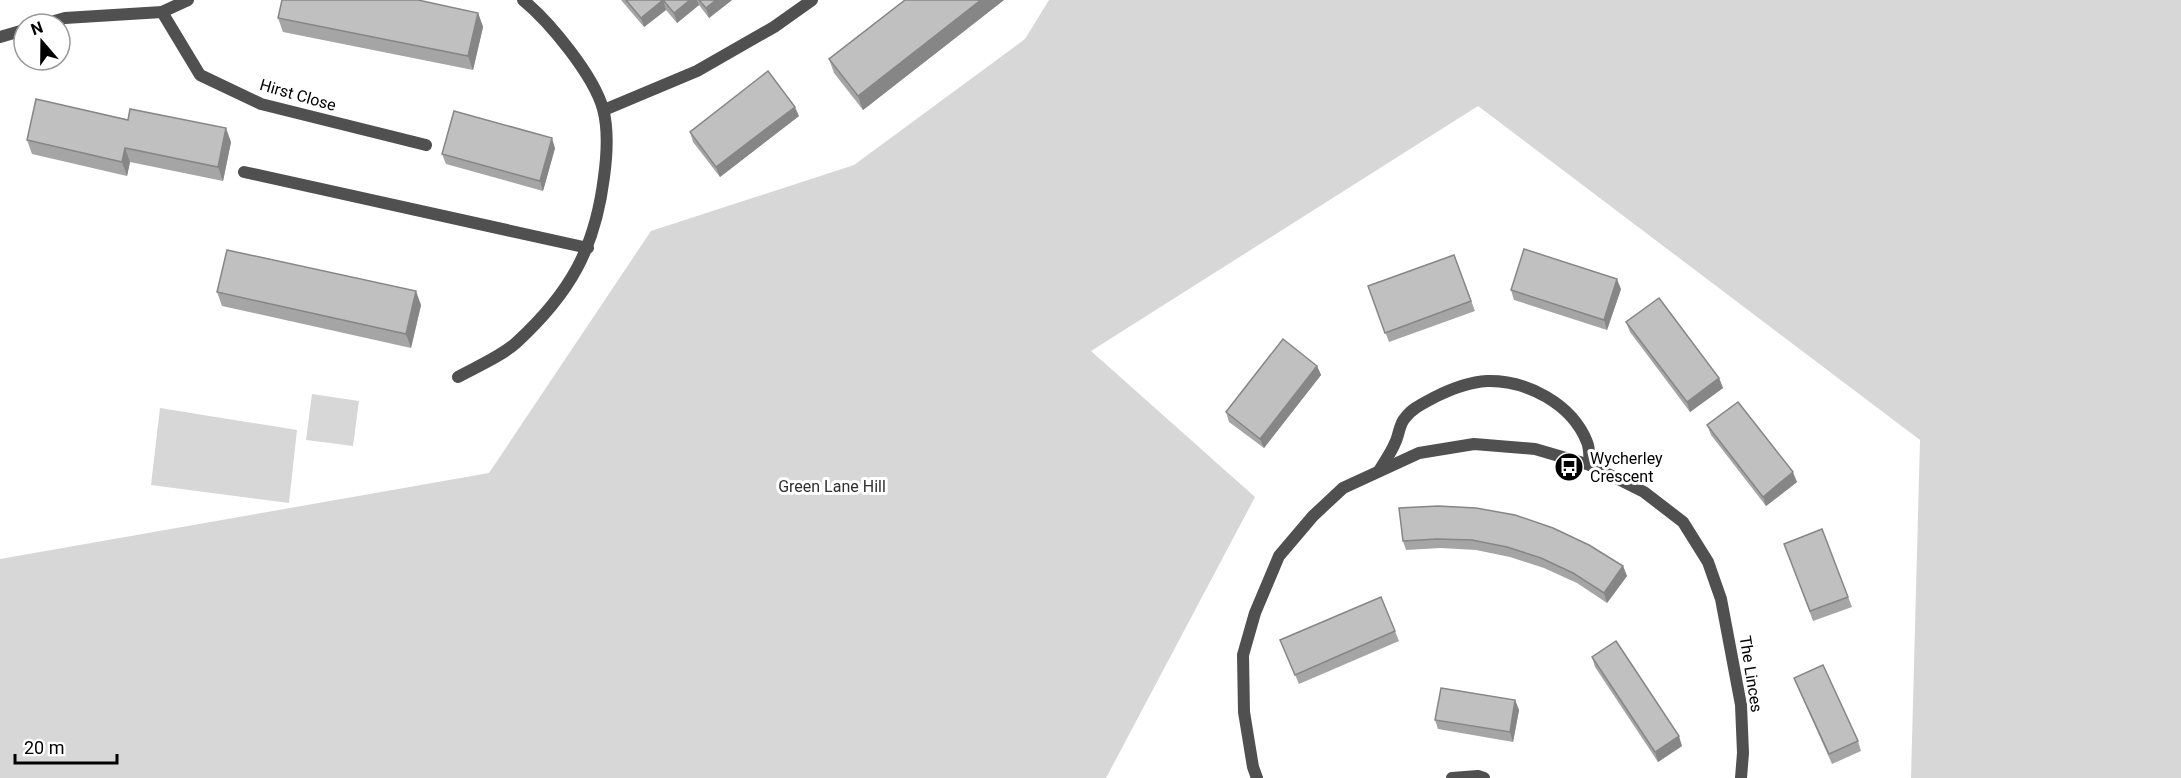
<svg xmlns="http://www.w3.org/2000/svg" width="2181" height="778" font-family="Roboto,sans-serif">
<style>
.green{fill:#d7d7d7}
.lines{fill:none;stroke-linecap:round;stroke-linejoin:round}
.service{stroke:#505050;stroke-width:12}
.minor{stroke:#505050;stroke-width:12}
.wall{fill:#a5a5a5}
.shaded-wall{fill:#868686}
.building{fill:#c0c0c0;stroke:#868686;stroke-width:1.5}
.labels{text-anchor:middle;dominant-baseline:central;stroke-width:6;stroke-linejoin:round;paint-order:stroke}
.street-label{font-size:16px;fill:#000;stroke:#fff}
.poi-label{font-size:16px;fill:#000;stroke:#fff;text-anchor:start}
.park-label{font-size:16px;fill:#2e2e2e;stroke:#fff}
</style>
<rect width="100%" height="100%" fill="#fff"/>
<g class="green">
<path d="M1049,0H2181V778H1911L1920,440L1478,106L1091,351L1255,497L1106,778H0V559L489,473L651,231L854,165L1025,39Z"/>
<path d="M312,394L359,401L353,446L306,440Z"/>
<path d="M160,408L297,430L289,503L151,485Z"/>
</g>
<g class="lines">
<path class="service" d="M244,172L588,248"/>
<g class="minor">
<path d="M162,12L200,75L261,104L426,145"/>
<path d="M44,24L65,18L162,12L188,0"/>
<path d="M0,37L24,30"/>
<path d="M604,110L697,71L774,27L812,0"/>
<path d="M458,377C476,367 502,356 517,342C570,293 595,249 604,177C607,155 609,131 603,109C594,76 550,22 523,0"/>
<path d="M1379,471C1384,462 1391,453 1395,443C1399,436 1399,424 1405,418C1412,408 1424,403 1435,397C1451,389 1469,382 1487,381C1527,380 1572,404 1587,442C1590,449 1589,458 1590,465"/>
<path d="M1257,778L1253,767L1244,712L1243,655L1255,613L1279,556L1313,516L1343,488L1419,453L1474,444L1535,449L1590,465L1644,492L1683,522L1708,562L1721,599L1741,705L1743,753L1741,778"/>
<path d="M1452,778L1478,776L1484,778"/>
</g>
</g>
<g class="wall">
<path d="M621,0H732L709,18L699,5L677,23L666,10L644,27Z"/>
<path d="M905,0H1004L863,110L834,73L829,59Z"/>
<path d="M478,13L483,27L473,70L283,32L278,18Z"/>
<path d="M799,116L720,177L693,142L690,132Z"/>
<path d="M128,120L231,142L223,181L130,162L127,176L32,154L27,140Z"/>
<path d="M555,148L543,191L446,164L442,154Z"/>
<path d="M1454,255L1475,311L1389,342L1368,286Z"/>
<path d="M1621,289L1607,330L1514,300L1511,290Z"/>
<path d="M217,292L421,305L411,348L222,306Z"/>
<path d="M1626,322L1719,378L1723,388L1690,412L1630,332Z"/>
<path d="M1317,366L1321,375L1264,448L1229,422L1226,412Z"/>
<path d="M1707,425L1797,482L1766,506L1711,435Z"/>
<path d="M1399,508L1623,566L1627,576L1607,603L1577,583L1544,568L1510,557L1476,550L1441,548L1406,550L1403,541Z"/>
<path d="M1822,529L1852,607L1813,621L1784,544Z"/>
<path d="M1395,631L1399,641L1299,684L1280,640Z"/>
<path d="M1592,657L1682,746L1658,762L1595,667Z"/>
<path d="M1794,678L1858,741L1861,751L1832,764L1798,688Z"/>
<path d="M1515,700L1519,710L1513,742L1438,729L1435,720Z"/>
</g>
<g class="shaded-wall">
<path d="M663,0L666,10L644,27L641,18Z"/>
<path d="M690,0H697L699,5L677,23L674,13Z"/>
<path d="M716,0H732L709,18L706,8Z"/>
<path d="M981,0H1004L863,110L858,96Z"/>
<path d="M478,13L483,27L473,70L468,56Z"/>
<path d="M795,107L799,116L720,177L716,167Z"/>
<path d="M226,128L231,142L223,181L218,167Z"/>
<path d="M552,138L555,148L543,191L540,181Z"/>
<path d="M125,148L130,162L127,176L122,162Z"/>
<path d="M1617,279L1621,289L1607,330L1604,320Z"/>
<path d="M416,291L421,305L411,348L406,334Z"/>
<path d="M1317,366L1321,375L1264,448L1260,439Z"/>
<path d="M1719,378L1723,388L1690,412L1687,402Z"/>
<path d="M1793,472L1797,482L1766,506L1763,497Z"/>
<path d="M1623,566L1627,576L1607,603L1604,593Z"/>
<path d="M1515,700L1519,710L1513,742L1510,732Z"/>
<path d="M1679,736L1682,746L1658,762L1655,752Z"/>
</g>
<g class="building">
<path d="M282,0H418L478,13L468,56L278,18Z"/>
<path d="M626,0H663L641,18Z"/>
<path d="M663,0H690L674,13Z"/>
<path d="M699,0H716L706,8Z"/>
<path d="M905,0H981L858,96L829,59Z"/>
<path d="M768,71L795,107L716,167L690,132Z"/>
<path d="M36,99L128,120L130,109L226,128L218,167L125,148L122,162L27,140Z"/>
<path d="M454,111L552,138L540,181L442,154Z"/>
<path d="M1524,249L1617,279L1604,320L1511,290Z"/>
<path d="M227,250L416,291L406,334L217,292Z"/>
<path d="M1454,255L1471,301L1385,333L1368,286Z"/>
<path d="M1659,298L1719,378L1687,402L1626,322Z"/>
<path d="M1283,339L1317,366L1260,439L1226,412Z"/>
<path d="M1738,402L1793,472L1763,497L1707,425Z"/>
<path d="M1438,506L1476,508L1515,515L1553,528L1589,545L1623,566L1604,593L1573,573L1541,558L1507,547L1472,540L1437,539L1403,541L1399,508Z"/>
<path d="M1822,529L1848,597L1810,611L1784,544Z"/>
<path d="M1381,597L1395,631L1295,675L1280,640Z"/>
<path d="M1616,641L1679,736L1655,752L1592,657Z"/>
<path d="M1823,665L1858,741L1829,754L1794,678Z"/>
<path d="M1441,688L1515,700L1510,732L1435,720Z"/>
</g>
<defs>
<g id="bus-disc" transform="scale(1.5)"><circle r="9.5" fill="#000" stroke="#fff"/><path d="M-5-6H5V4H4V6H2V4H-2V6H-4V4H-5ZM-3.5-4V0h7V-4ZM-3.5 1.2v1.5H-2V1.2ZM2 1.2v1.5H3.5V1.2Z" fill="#fff"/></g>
</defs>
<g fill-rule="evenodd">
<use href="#bus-disc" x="1569" y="467"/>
</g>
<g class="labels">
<g class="street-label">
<text transform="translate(298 95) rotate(16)">Hirst Close</text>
<text transform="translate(1751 674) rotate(81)">The Linces</text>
</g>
<g class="poi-label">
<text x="1590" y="458">Wycherley<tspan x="1590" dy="18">Crescent</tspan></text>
</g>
<g class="park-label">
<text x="832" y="486">Green Lane Hill</text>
</g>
</g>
<g transform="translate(42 42) rotate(340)"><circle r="28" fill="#ffffff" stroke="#999999" stroke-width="1.5"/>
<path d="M0-4.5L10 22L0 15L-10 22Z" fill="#000000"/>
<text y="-9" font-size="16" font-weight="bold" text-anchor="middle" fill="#000000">N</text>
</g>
<path d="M15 754v9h102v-9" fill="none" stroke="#000000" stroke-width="3"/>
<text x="24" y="754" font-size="18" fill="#000000" stroke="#ffffff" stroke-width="4.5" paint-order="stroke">20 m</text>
</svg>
